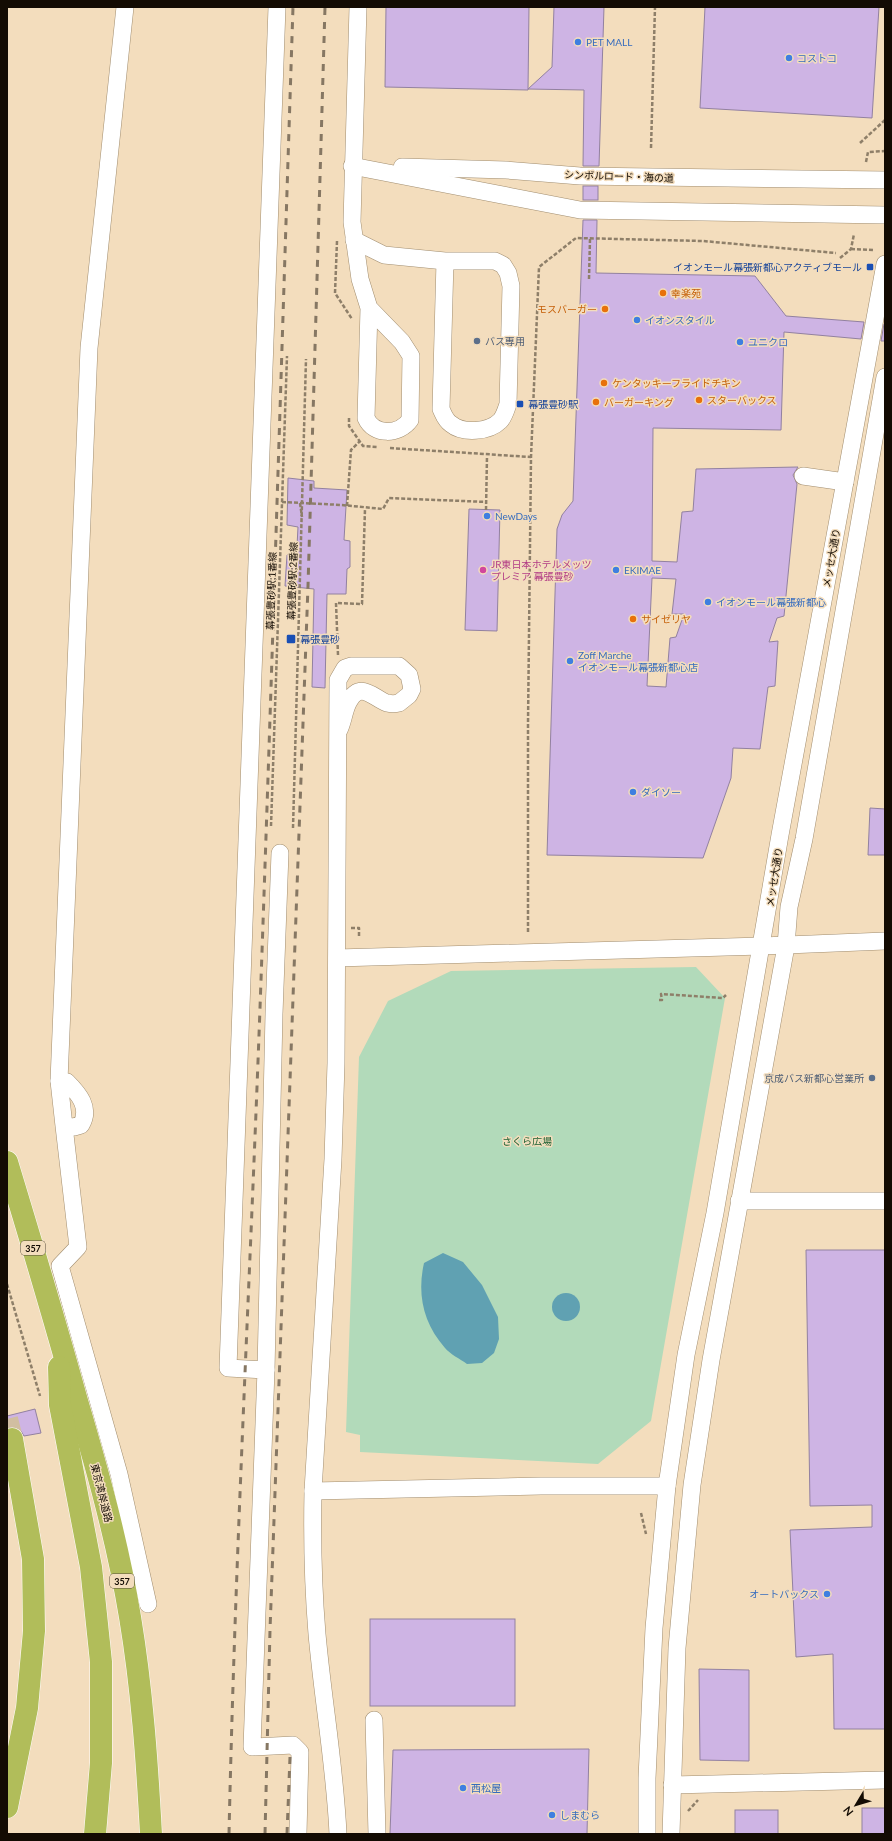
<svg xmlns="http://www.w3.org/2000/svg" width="892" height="1841" font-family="Lato,'Noto Sans JP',sans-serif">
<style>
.green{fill:#b2daba}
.water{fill:#60a1b2}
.building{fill:#ceb4e4;stroke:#9281a0;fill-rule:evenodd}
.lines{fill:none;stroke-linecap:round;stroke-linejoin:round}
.highway-tunnel{stroke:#d1bea1;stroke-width:22;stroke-dasharray:22 11;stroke-linecap:butt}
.minor-casing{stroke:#a18d6f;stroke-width:18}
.highway-casing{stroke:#fff;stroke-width:23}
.path{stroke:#8e7f69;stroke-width:2.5;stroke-dasharray:4 2;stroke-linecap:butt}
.minor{stroke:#fff;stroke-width:17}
.highway{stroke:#b1bd5a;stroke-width:22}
.rail{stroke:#867763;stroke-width:3;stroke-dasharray:7 7;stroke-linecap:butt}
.path-bridge{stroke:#8e7f69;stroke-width:2.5;stroke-dasharray:4 2;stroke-linecap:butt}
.shop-dot{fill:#3f7fe0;stroke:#f3ddbd;stroke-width:1.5}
.transit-dot{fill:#1a4fb4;stroke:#f3ddbd;stroke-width:1.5}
.food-dot{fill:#e8710a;stroke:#f3ddbd;stroke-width:1.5}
.service-dot{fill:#5c6f8a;stroke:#f3ddbd;stroke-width:1.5}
.hotel-dot{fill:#d1479c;stroke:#f3ddbd;stroke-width:1.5}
.labels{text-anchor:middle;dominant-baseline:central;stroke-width:3;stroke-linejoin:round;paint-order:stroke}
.shield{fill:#f3ddbd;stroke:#564a3b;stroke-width:1}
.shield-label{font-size:9px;font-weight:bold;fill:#130b03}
.shop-label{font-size:10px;fill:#366cbe;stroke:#f3ddbd;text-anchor:start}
.street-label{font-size:10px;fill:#130b03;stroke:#f3ddbd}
.transit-label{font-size:10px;fill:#164399;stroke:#f3ddbd;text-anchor:start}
.food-label{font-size:10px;fill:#c56008;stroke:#f3ddbd;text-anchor:start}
.service-label{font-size:10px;fill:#4e5e75;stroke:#f3ddbd;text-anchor:start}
.hotel-label{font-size:10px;fill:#b23c85;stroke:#f3ddbd;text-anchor:start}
.park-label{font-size:10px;fill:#1c6133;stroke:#f3ddbd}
</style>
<rect width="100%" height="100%" fill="#f3ddbd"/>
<path class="green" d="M696,967L725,998L651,1421L598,1464L360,1452V1435L346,1432L359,1057L388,1001L451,971Z"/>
<g class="water">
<path d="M443,1253L463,1262L482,1285L498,1317L499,1339L494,1353L482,1363L467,1364C460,1359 450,1354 445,1348C423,1323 417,1294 424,1263Z"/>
<circle cx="566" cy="1307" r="14"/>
</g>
<g class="building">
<path d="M386,7H529L528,90L385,87Z"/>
<path d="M554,7H604L599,166H583L584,90L528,89L552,67Z"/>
<path d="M705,7H879L872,118L700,108Z"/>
<rect x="583" y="186" width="15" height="14"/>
<path d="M583,220H597L596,273L755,276L786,316L864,322L861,339L784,332L781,430L653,428L652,561L677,562L682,512L693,511L696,469L798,467L793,475L797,484L784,616L777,618L769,642L778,641L775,686L768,687L760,749L733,748L731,778L703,858L547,855L557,529L562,515L573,501ZM652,578L676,579L672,614H684L676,637L670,638L666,687L647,686Z"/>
<path d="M884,324H885V341H881Z"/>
<path d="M288,478L314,481V488L347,490L344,540L350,541V567L347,569L346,594H327L325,688L312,687L314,589L285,586L287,555L297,546L298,527L287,525Z"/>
<path d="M469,509L500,510L497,631L465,630Z"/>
<path d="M870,808L885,809V855H868Z"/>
<path d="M806,1250H885V1729H834L833,1654L796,1657L790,1530L872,1527V1505L810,1506Z"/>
<path d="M35,1409L41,1433L24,1436L21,1431L17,1427L7,1428V1416Z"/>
<rect x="370" y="1619" width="145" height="87"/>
<path d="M699,1669L749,1670V1761L700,1760Z"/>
<path d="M589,1749L587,1834H390L393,1750Z"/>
<rect x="862" y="1808" width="23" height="26"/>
<rect x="735" y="1810" width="43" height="24"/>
</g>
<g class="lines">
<path class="highway-tunnel" d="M7,1419L12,1439"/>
<g class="minor-casing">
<g id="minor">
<path d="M277,7L228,1368L266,1370L252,1747L293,1745L300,1752L298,1834"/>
<path d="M358,7L352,222L360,279L369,308L366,418C374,436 399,435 410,420L411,356L402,342L369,308"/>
<path d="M352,166L580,210L885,215"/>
<path d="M402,167L506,170L580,176L885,180"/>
<path d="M354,240L384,255L445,261H495L503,265L508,273L511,286L508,404C506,410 504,417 500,421C489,432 463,434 451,424C445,420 444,415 441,409L445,261"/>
<path d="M803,476L845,482"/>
<path d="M337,958L762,946L885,941"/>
<path d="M59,1081L89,348L125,7"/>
<path d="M64,1126L59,1081L67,1082C79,1094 91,1108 81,1125L74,1127L64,1126L78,1247L60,1266L119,1474L148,1604"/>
<path d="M739,1201H885"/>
<path d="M266,1370L274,1014L280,853"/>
<path d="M313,1491L541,1486H667"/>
<path d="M374,1720L377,1834"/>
<path d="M672,1785L885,1780"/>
<path d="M338,1834C335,1767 323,1701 317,1634C313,1586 312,1539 313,1491L333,1159L336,1063L338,680L345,668L351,666H399L409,675L412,689L409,695L399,703C395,704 391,704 387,703C373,698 360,679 348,703C344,711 343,722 339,730"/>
<path d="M647,1834V1778L654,1628L667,1486L686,1355L715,1213L780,835L885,264"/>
<path d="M671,1834L677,1648L692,1485L711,1360L786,946L789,907L804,839L885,377"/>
</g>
</g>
<g class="highway-casing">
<g id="highway">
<path d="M7,1162C31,1241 55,1321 77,1401C98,1472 118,1544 130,1617C142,1689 147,1761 151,1834"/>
<path d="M59,1367L60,1405L91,1567L101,1662V1763L95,1834"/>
<path d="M7,1807L27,1708L34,1631L33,1559L12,1439"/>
</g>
</g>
<g class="path">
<path d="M860,143L885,120"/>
<path d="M651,148L655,7"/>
<path d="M866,162L868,152L885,151"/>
<path d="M337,241L335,293L352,319"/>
<path d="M851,249L873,250"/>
<path d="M840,258L851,249L854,234"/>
<path d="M589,279L590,239"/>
<path d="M349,418V426L363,446L377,447"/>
<path d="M390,448L531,457"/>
<path d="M282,502L342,505L383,509L389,498L487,502"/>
<path d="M300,503L302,517"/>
<path d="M347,506L351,450L360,441"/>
<path d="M486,510L487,456"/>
<path d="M338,655L336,603L362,604L365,509"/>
<path d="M271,826L287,356"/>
<path d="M351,928H359V938"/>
<path d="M528,932V723L531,457L539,267L576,238L703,241L836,253"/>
<path d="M659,1000H662L661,994L723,998L726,995"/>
<path d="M7,1284L40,1396"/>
<path d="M641,1513L646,1534"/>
<path d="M688,1811L698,1800"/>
</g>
<use href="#minor" class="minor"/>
<use href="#highway" class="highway"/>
<g class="rail">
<path d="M229,1834C235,1558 250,1283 260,1008C272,674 282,341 293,7"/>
<path d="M265,1834L270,1630L308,586L325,7"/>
<path d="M287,1834L290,1757"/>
</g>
<path class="path-bridge" d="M293,828L306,359"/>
</g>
<g class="shop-dot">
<circle cx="578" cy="42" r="4"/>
<circle cx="789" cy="58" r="4"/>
<circle cx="637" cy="320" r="4"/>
<circle cx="740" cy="342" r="4"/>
<circle cx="487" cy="516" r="4"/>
<circle cx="616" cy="570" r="4"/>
<circle cx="708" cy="602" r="4"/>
<circle cx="570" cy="661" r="4"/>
<circle cx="633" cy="792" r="4"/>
<circle cx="827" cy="1594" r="4"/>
<circle cx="463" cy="1788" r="4"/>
<circle cx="552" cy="1815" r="4"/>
</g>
<g class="transit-dot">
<rect x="866" y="263" width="8" height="8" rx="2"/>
<rect x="516" y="400" width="8" height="8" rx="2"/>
<rect x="286" y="634" width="10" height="10" rx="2"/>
</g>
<g class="food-dot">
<circle cx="663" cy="293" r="4"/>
<circle cx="605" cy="309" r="4"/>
<circle cx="604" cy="383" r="4"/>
<circle cx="699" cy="400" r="4"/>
<circle cx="596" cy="402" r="4"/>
<circle cx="633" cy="619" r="4"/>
</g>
<g class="service-dot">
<circle cx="477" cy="341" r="4"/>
<circle cx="872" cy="1078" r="4"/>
</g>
<circle class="hotel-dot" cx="483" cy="570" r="4"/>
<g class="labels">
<g class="shield">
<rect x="21" y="1241" width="24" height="14" rx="3"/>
<rect x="110" y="1574" width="24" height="14" rx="3"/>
</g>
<g class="shield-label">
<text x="33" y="1248">357</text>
<text x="122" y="1581">357</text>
</g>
<g class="shop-label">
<text x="586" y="42">PET MALL</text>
<text x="797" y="58">コストコ</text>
<text x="645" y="320">イオンスタイル</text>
<text x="748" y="342">ユニクロ</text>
<text x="495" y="516">NewDays</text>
<text x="624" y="570">EKIMAE</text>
<text x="716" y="602">イオンモール幕張新都心</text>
<text x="578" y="655">Zoff Marche<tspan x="578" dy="12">イオンモール幕張新都心店</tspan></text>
<text x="641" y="792">ダイソー</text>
<text x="819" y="1594" text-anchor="end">オートバックス</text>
<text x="471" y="1788">西松屋</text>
<text x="560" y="1815">しまむら</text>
</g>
<g class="street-label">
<text transform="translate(619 176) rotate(2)">シンボルロード・海の道</text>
<text transform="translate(831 558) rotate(-80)">メッセ大通り</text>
<text transform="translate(292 581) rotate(-88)">幕張豊砂駅;2番線</text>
<text transform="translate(271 591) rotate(-88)">幕張豊砂駅;1番線</text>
<text transform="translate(774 877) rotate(-81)">メッセ大通り</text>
<text transform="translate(102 1493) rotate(76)">東京湾岸道路</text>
</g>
<g class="transit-label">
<text x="862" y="267" text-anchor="end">イオンモール幕張新都心アクティブモール</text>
<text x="528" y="404">幕張豊砂駅</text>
<text x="300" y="639">幕張豊砂</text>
</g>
<g class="food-label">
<text x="671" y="293">幸楽苑</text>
<text x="597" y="309" text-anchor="end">モスバーガー</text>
<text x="612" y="383">ケンタッキーフライドチキン</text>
<text x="707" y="400">スターバックス</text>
<text x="604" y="402">バーガーキング</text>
<text x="641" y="619">サイゼリヤ</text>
</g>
<g class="service-label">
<text x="485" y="341">バス専用</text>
<text x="864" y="1078" text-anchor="end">京成バス新都心営業所</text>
</g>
<g class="hotel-label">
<text x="491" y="564">JR東日本ホテルメッツ<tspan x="491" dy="12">プレミア 幕張豊砂</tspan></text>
</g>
<g class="park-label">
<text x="527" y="1141">さくら広場</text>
</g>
</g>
<rect width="892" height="1841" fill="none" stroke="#130b03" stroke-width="16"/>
<g transform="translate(856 1805) rotate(232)" stroke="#f3ddbd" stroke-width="3" paint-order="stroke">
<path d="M0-3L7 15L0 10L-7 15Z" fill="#130b03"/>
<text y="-6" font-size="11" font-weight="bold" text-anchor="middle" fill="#130b03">N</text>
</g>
</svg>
